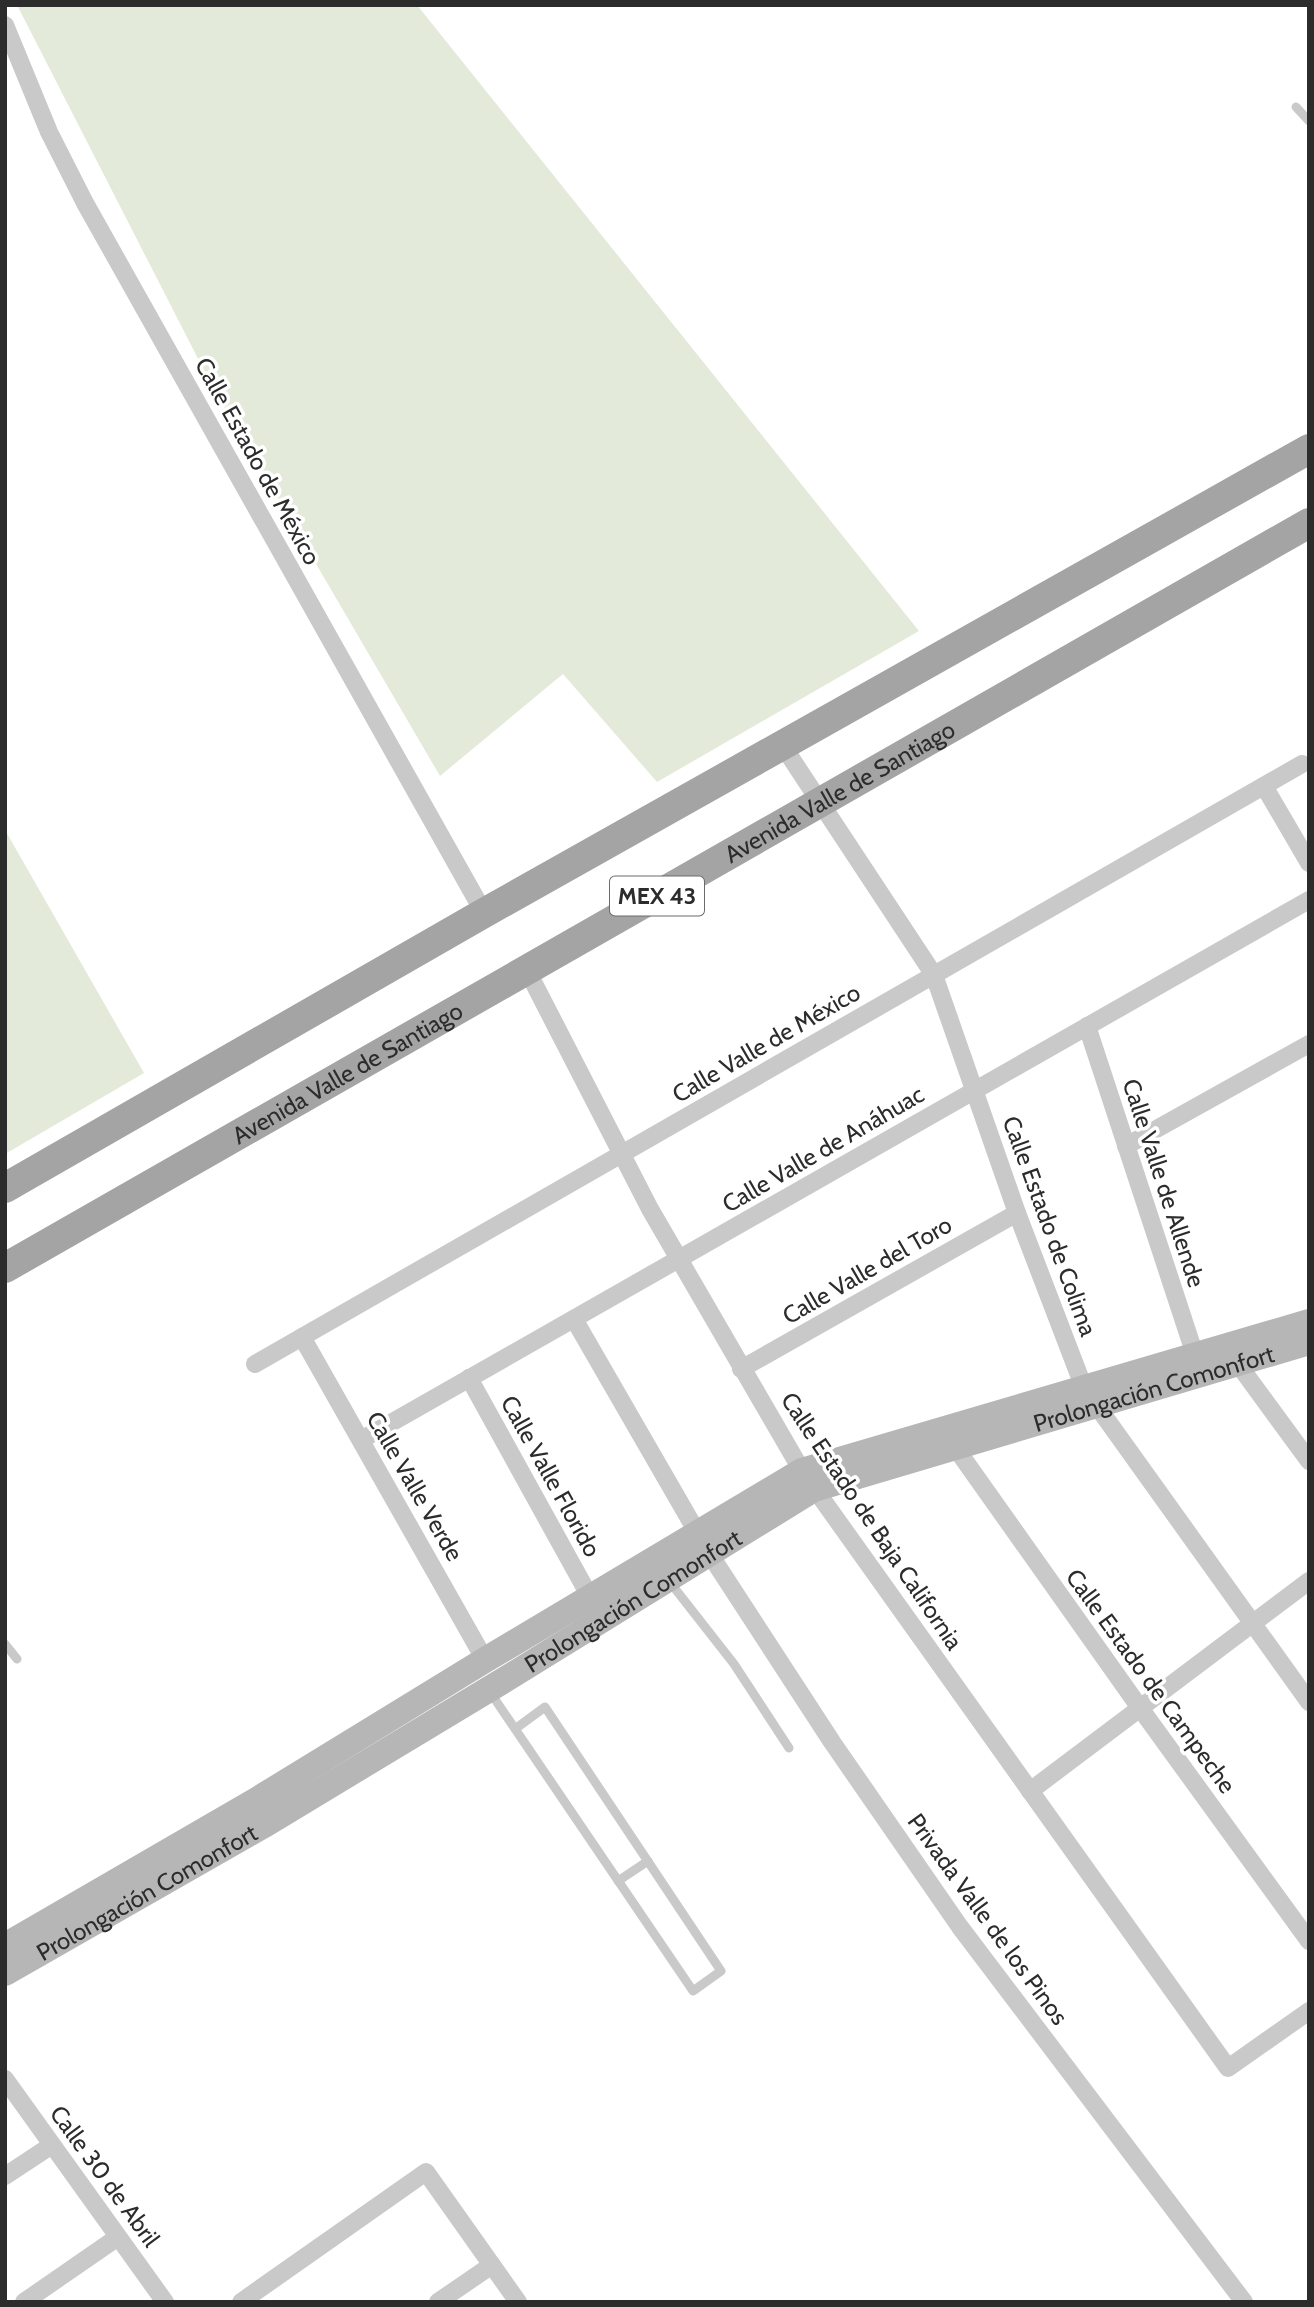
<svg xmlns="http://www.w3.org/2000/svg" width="1314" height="2307" font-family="Cabin,sans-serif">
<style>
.green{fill:#e4ead9}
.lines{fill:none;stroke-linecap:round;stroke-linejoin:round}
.lane{stroke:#c9c9c9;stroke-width:9}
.street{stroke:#c9c9c9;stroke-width:18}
.secondary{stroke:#b6b6b6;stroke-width:26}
.primary{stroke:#a4a4a4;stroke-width:30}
.labels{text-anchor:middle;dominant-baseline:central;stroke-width:7;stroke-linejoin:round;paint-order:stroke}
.shield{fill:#fff;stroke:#6b6b6b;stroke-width:2}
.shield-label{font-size:23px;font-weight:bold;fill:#2c2c2c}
.street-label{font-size:24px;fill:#2c2c2c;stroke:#fff}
</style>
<rect width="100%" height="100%" fill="#fff"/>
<g class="green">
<path d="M17,5H417L919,631L657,782L563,674L440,776L212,386Z"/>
<path d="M5,830L144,1073L5,1154Z"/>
</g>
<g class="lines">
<g class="lane">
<path d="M1296,107L1309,121"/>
<path d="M669,1581L734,1664L789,1748"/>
<path d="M5,1644L17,1659"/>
<path d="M490,1692L693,1991L721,1971L545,1707L515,1729"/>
<path d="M618,1881L648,1861"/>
</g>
<g class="street">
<path d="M5,25L49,132L85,203L484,913"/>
<path d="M783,746L934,975L1017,1213L1084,1388L1309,1702"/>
<path d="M1264,786L1309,863"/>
<path d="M527,970L650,1209L802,1471L1228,2068L1309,2011"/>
<path d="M1087,1026L1195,1355"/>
<path d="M1126,1146L1309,1044"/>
<path d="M574,1319L709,1553L832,1742L960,1927L1244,2302"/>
<path d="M302,1337L485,1660"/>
<path d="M255,1364L1302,764"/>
<path d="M1238,1364L1309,1461"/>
<path d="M741,1369L1017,1213"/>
<path d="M469,1378L590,1597"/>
<path d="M361,1440L1309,900"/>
<path d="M955,1447L1140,1708L1309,1941"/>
<path d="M1030,1791L1309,1581"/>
<path d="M5,2079L165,2302"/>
<path d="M5,2176L52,2145"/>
<path d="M24,2302L118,2237"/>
<path d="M241,2302L426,2172L518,2302"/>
<path d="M438,2302L492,2265"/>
</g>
<g class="secondary">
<path d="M5,1946L255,1801L485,1660L802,1471L1309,1322"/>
<path id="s1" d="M5,1973L264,1825L501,1682L814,1489L1309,1342"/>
</g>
<g class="primary">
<path d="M5,1188L484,913L1309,449"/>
<path id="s2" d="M5,1268L1309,523"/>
</g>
</g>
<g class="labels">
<rect class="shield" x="610" y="876.5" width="94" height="39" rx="5"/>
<g class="shield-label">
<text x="657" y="896">MEX 43</text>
</g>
<g class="street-label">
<text transform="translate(258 461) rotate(61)">Calle Estado de México</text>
<text stroke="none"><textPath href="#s2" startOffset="961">Avenida Valle de Santiago</textPath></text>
<text transform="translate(766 1043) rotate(-30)">Calle Valle de México</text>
<text stroke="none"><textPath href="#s2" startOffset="394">Avenida Valle de Santiago</textPath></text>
<text transform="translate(823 1149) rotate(-30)">Calle Valle de Anáhuac</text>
<text transform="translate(1164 1183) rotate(72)">Calle Valle de Allende</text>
<text transform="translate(1050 1226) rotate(70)">Calle Estado de Colima</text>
<text transform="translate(867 1270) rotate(-30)">Calle Valle del Toro</text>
<text stroke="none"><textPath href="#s1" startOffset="1297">Prolongación Comonfort</textPath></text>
<text transform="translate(551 1476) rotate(61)">Calle Valle Florido</text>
<text transform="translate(415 1486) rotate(60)">Calle Valle Verde</text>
<text transform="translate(872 1521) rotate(56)">Calle Estado de Baja California</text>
<text stroke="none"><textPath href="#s1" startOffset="730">Prolongación Comonfort</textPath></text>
<text transform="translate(1151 1681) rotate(54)">Calle Estado de Campeche</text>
<text stroke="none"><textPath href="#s1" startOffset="163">Prolongación Comonfort</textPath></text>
<text transform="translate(988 1919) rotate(54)">Privada Valle de los Pinos</text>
<text transform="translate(105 2176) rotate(54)">Calle 30 de Abril</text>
</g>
</g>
<rect width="1314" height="2307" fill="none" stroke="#2c2c2c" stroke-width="14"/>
</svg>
